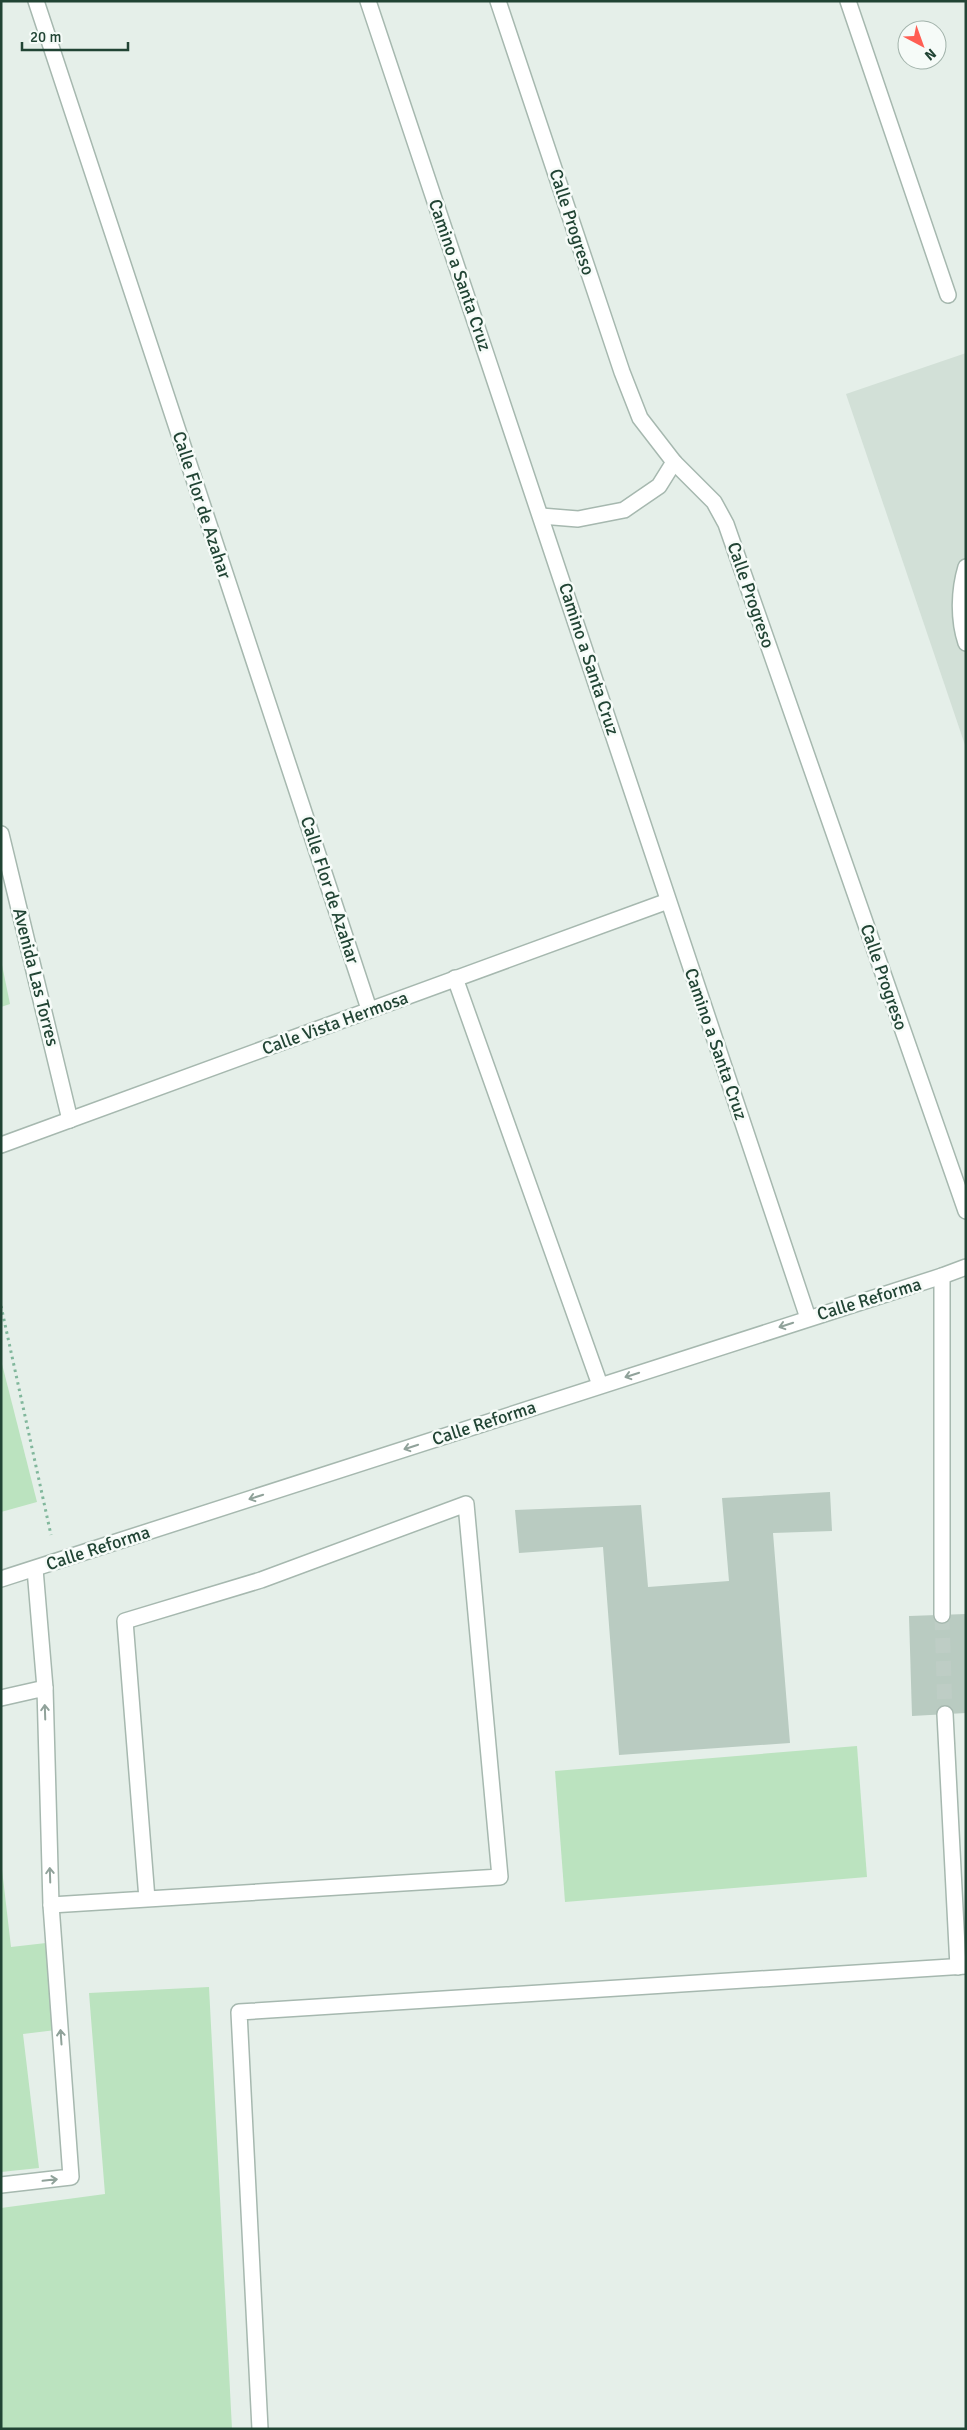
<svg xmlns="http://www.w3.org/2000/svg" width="967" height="2430" font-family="Signika,sans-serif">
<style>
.built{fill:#d2e0d7}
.green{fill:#bbe3bf}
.building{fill:#b9cbc1}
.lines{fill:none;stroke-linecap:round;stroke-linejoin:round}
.minor-tunnel{stroke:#becdc5;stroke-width:15;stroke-dasharray:15 8;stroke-linecap:butt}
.minor-casing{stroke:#a6b8af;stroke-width:18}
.path{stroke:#81b79c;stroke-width:3;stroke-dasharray:2.5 4;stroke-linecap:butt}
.minor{stroke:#fff;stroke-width:15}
.oneway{stroke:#90a29a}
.labels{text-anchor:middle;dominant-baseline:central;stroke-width:5;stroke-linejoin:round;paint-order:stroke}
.street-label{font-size:18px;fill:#214434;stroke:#f6fbf8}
</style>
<rect width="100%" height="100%" fill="#e5efe9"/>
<path class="built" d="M966,353V748L846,394Z"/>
<g class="green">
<path d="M1,960L10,1004L1,1007Z"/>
<path d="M1,1360L37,1502L1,1512Z"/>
<path d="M857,1746L867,1877L565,1902L555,1771Z"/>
<path d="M1,1861L11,1947L46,1943L56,2030L23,2034L39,2168L1,2172Z"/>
<path d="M209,1987L232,2429H1V2208L105,2194L89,1993Z"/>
</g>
<g class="building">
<path d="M830,1492L832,1531L773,1533L790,1743L619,1755L603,1547L519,1553L515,1510L641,1505L648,1587L729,1581L722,1498Z"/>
<path d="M966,1614V1713L912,1716L909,1616Z"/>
</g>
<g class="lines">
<path class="minor-tunnel" d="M942,1615L945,1714"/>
<g class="minor-casing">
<g id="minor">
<path d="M36,1L369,1009"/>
<path d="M368,1L808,1318"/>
<path d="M498,1L622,372L640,418L674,462L714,502L726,524L966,1211"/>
<path d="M848,1L948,295"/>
<path d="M541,516L578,519L624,510L659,486L674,462"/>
<path d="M966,567C959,590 958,619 966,643"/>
<path d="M1,834L70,1120"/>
<path d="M455,978L600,1385"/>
<path d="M1,1145L668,901"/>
<path d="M35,1569L45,1688"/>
<path d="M1,1579L942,1276L966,1267"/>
<path d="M942,1615V1276"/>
<path d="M1,1698L45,1688L51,1905L71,2177L1,2185"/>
<path d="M945,1714L958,1967"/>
<path d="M51,1905L500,1877L466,1504L261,1580L125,1621L147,1899"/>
<path d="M260,2429L239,2012L966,1966"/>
</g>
</g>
<path class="path" d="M1,1306L51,1535"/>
<use href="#minor" class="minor"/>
</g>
<defs><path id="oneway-shaft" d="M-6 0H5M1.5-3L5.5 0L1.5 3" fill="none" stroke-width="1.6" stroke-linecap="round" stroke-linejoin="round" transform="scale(1.25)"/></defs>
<g class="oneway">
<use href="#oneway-shaft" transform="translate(786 1325) rotate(162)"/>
<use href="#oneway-shaft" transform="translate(632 1375) rotate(162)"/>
<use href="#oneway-shaft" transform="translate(411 1447) rotate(162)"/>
<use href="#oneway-shaft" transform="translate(256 1497) rotate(162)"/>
<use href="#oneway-shaft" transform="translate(45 1712) rotate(-92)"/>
<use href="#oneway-shaft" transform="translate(50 1875) rotate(-92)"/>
<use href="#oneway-shaft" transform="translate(61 2037) rotate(-94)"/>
<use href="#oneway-shaft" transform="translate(50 2180) rotate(-6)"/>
</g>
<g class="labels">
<g class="street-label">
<text transform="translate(572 222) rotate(72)">Calle Progreso</text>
<text transform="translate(460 275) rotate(71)">Camino a Santa Cruz</text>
<text transform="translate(202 505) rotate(72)">Calle Flor de Azahar</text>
<text transform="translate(751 595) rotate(71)">Calle Progreso</text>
<text transform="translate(589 659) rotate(72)">Camino a Santa Cruz</text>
<text transform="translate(330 890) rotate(72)">Calle Flor de Azahar</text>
<text transform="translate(36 977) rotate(76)">Avenida Las Torres</text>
<text transform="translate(884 977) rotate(71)">Calle Progreso</text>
<text transform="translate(335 1023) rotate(-20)">Calle Vista Hermosa</text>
<text transform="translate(716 1044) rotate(71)">Camino a Santa Cruz</text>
<text transform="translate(869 1299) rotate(-17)">Calle Reforma</text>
<text transform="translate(484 1423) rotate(-18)">Calle Reforma</text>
<text transform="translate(98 1548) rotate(-18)">Calle Reforma</text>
</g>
</g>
<rect width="967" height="2430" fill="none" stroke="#214434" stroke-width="5"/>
<g transform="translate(922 45) rotate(139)"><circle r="24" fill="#f6fbf8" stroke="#a1b2aa"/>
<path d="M0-4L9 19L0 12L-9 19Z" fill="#ff5e53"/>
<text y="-8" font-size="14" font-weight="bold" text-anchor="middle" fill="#214434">N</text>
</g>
<path d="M22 42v8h106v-8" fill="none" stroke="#214434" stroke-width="2.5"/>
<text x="30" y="42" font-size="15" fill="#214434" stroke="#f6fbf8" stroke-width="4" paint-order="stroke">20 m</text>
</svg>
